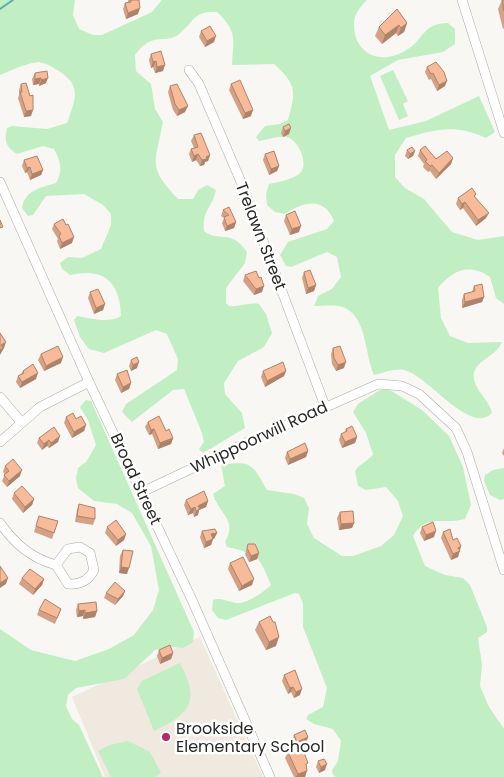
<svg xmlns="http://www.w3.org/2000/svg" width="504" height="777" font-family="Poppins,sans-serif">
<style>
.built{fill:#efe9e0}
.green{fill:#c2eec3}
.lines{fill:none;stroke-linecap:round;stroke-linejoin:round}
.stream{stroke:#58afb7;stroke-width:2}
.minor-casing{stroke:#adaba8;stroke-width:10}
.minor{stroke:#fff;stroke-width:9}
.wall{fill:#d4a184}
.shaded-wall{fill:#ad836b}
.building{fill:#f7bb99;stroke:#ad836b}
.poi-dot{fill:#b52b68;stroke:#fff;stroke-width:2}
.labels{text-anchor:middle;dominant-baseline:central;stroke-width:5;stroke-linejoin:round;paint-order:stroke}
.street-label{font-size:16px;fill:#282827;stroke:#fff}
.poi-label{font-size:16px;fill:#282827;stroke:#fff;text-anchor:start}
</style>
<rect width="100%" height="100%" fill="#f8f7f4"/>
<path class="built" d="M200,637L263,777H105L72,697Z"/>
<g class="green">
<path d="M0,0H75L73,15L79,29L93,35H102L152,12L162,0H367C361,6 354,14 354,23C354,35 357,46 368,53C380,61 396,57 408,49C423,40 423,23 448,23L455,29V44L443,52L398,60L370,76L389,130L426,121L479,96L495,132L486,138C455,124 437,129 406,138L395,155V177L405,188L424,199L452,232L478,240L504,236V304L496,298L490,277C469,263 453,270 438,288L441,318L450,336L468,343L502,342C496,359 465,362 476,385C480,395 490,402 492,413C470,436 428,375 404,370C395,368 383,373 374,375C365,356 367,318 345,308C337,304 323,306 314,306L318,296L332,289L341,277L337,257L327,252L291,267L286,266L280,255L288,242L327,229L334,221C324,196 303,202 285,214L275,212L267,205L266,194L269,184C278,182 291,180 299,174C310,166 299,139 286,137C278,136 266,140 259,141L256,137L265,126L280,124L288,120C296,91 297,85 274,64L232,65C233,38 238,32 217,12C192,11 195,21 179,34C165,45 153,30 135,55L136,71L151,84L155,109L163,122C155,164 147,166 178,199H193L198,190L207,185L216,190C212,209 202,209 204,231C219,243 231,228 247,252L245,263L226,288V303L229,306C239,307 250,302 259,304L266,314L272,333L264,347L238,361L224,383L225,394L242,413L245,428L203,453L199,449L204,442L202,433L184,389L173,390L132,422L122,412L126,404L177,370L178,359L167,334L156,330L104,353L89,349L80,337L74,320L77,316C90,318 108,324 121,316C120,282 104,267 70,275L62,269L60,263L68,257L82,258L101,249L111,225V214L103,205L84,194L46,196L33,215L28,216L22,208C25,190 40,188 56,183C63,170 61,162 54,149L43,146L17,154C6,147 4,141 7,128L12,126L47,129L67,123C77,96 82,84 54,68C47,64 41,61 32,63C22,65 10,71 0,75Z"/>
<path d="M393,70L408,101L403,104L408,116L399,120L380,76Z"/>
<path d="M380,390H390L422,410L449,436L463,467L471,505L465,519C443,525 427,513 413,536L425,566L445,575L463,578L470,585L487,627V632L478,638L482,665L480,686L489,707L504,729V777H336L333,775L332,770L338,761L341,741L333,729L314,724L306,719L308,715L323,707L327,688L303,627V603L299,594L295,593L226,620L218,618L212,610L213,600C221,597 228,602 236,603C247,604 264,592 271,585C258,555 260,555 227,547L225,542C238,519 219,515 213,494L225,486L221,465C252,460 252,464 267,490L294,494L304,498L309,508L307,524L314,538L342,556H353L381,546L394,535L403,516L398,501L386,487L366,490L358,486L355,471C360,463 369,461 373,454L366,433L353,412L358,404Z"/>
<path d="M86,400L91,401L194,632L193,642L183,648L172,647L155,650L124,679L76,688L68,695L66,706L72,719L79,725L103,777H0V629L31,650L75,661L109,649L134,635L153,610L159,590L151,546L132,513L117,504L94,501L78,488L76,478L78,468L86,462L96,445L88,420L80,407Z"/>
<path d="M504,468V499L500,500L490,495L484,481L485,475L493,470Z"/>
<path d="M180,663C200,702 191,713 154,731L137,689L142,681Z"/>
<path d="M128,741L150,752L161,773L155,777H111L98,751L110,745Z"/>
</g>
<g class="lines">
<path class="stream" d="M0,9L13,0"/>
<g class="minor-casing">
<g id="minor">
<path d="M462,0L504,133"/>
<path d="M189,70L199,84L241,182L325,406"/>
<path d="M0,182L89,382L192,600L270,777"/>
<path d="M0,397L21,422"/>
<path d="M0,442L40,407L89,382"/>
<path d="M142,492L252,440L378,384L402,386L419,394L456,428L467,452L504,570"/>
<path d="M0,523C15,544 31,558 56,565"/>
<path d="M80,547L90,553L94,570C89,580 80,585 68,584L56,565L68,549Z"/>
</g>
</g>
<use href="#minor" class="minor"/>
</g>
<g class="wall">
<path d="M128,0H139L138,14L126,19L123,9L125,3H128Z"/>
<path d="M502,0H504V28L503,29L498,9Z"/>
<path d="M407,23L404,32L398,36L396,33L382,44L375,36L379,27Z"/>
<path d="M201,31L214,42L205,47L199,37Z"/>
<path d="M151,54L163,71L155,73L153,67L151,68L149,60Z"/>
<path d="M427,67L445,86L437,91L431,79L429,80L425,72Z"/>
<path d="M35,73L46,83L39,86V84L33,85L32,79Z"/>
<path d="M21,84L31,116L24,117L18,98L19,95V90Z"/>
<path d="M231,84L251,116L243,119L229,90Z"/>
<path d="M170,86L185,112L177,116L173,110L168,92Z"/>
<path d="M283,127L289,134L283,137L281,133Z"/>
<path d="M194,135L210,155L208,161L205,162L204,165L200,166L196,160L192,162L189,154L191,149L194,148L191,141Z"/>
<path d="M407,150L415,151L413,156L408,159L405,156Z"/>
<path d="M420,150L436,159L453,158L451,164L436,179L430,171L428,172L423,167L424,164L418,156Z"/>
<path d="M265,154L279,166L277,171L269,175L263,160Z"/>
<path d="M24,160L43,170L41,175L30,180L27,172L25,173L22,166Z"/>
<path d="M476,194L475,197L486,218L476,226L463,208L460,210L456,204L458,198Z"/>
<path d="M223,210L236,222L234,228L225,231L222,223L224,218L221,216Z"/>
<path d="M286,215L299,232L290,235L284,221Z"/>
<path d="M54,224L72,243L60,249L57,241L58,239L52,229Z"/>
<path d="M304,272L316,285L314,291L306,294L302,278Z"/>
<path d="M245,275L262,292L254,295L243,281Z"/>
<path d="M474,286L484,297L482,302L462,308V300L464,294L472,292Z"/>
<path d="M90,292L105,304L103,310L94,314L88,298Z"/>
<path d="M333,348L344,368L336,371L332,364L331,354Z"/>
<path d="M41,354L61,363L44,371L38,360Z"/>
<path d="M131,360L137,368L131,371L129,366Z"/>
<path d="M23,371L36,379L20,388L16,382L18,376L21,374Z"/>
<path d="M263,371H286L284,376L265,387L261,377Z"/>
<path d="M117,374L131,383L129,389L121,393L115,380Z"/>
<path d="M66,417L76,419L86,425L84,431L72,438L64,423Z"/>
<path d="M148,422L166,431L173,438L171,444L158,449L152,434L149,435L145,427Z"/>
<path d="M346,429L357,437L355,443L342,448L339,440L341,434L344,433Z"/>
<path d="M39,438L58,442L49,448L47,446L42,450L37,443Z"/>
<path d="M504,448V456L502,453Z"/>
<path d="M308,451L306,457L288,465L285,458L287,452Z"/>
<path d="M5,466L20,476L7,487L2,481L5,474L3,472Z"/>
<path d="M14,493L34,499L32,505L23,513L12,499Z"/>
<path d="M186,500L208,501L206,507L199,510L198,515L194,517L193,513L188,515L184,505Z"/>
<path d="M79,504L95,519L93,525L75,522L77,510Z"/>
<path d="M340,512L354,523L352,528L339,530L337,518Z"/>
<path d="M39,516L58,521L52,539L34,532Z"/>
<path d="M107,527L126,534L124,540L116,546L105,533Z"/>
<path d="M422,527L434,537L424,541L420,533Z"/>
<path d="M202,531L217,533L214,539H213L211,545L204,548L200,537Z"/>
<path d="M443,532L461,546L458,557L451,560L441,538Z"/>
<path d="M248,544L259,553L257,559L249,562L245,554Z"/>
<path d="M123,550L127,574L119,573L120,556Z"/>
<path d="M230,563L252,585L239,591L228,569Z"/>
<path d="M22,578L44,579L42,585L33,595L19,584Z"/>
<path d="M125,591L123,596L115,605L104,598L106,593Z"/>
<path d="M78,604L97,611L95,617L83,619V616L77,617L76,610Z"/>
<path d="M61,609L55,624L37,615L39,610Z"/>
<path d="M259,622L276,646L266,650L255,630Z"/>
<path d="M159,650L173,653L171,659L160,664L157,656Z"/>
<path d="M284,675L300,695L294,698L291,692L288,694L282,681Z"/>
<path d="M294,735L308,737L306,743L301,745L307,768L305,777H294L285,758L288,752L290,751L292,745L293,744L292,741Z"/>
<path d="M318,761L325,770L319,773L316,767Z"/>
</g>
<g class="shaded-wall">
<path d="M140,8L138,14L126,19L128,13Z"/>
<path d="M407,23L404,32L398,36L401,28Z"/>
<path d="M399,25L396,33L382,44L385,35Z"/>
<path d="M216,36L214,42L205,47L207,41Z"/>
<path d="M156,61L153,67L151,68L153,62Z"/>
<path d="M165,65L163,71L155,73L157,67Z"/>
<path d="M41,78L39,84L33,85L35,79Z"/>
<path d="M48,78L46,83L39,86L41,80Z"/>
<path d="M447,81L445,86L437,91L439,85Z"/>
<path d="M188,106L185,112L177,116L179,110Z"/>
<path d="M33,110L31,116L24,117L26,111Z"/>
<path d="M253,110L251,116L243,119L245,113Z"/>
<path d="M291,128L289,134L283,137L285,131Z"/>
<path d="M415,151L413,156L408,159L410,154Z"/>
<path d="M198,154L196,160L192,162L194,156Z"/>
<path d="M210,155L208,161L205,162L204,165L200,166L202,160L206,157Z"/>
<path d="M453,158L451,164L436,179L439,173Z"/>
<path d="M279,166L277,171L269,175L271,169Z"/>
<path d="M30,167L27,172L25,173L27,168Z"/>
<path d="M43,170L41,175L30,180L32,174Z"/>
<path d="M465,202L463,208L460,210L462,204Z"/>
<path d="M489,213L486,218L476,226L478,220Z"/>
<path d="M236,222L234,228L225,231L227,226Z"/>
<path d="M301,226L299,232L290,235L292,229Z"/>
<path d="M74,237L72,243L60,249L62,243Z"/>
<path d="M316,285L314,291L306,294L308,288Z"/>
<path d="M264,286L262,292L254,295L256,289Z"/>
<path d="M484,297L482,302L462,308L465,302Z"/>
<path d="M105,304L103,310L94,314L96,308Z"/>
<path d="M6,342L4,348L0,355V348L1,345Z"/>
<path d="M63,357L61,363L44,371L46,366Z"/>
<path d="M139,362L137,368L131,371L133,365Z"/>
<path d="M346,362L344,368L336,371L338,365Z"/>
<path d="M286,371L284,376L265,387L267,381Z"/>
<path d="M38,373L36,379L20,388L22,382Z"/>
<path d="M131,383L129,389L121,393L123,387Z"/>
<path d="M86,425L84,431L72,438L74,432Z"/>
<path d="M154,429L152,434L149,435L151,430Z"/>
<path d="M60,436L58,442L49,448L51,443Z"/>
<path d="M357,437L355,443L342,448L345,442Z"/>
<path d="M173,438L171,444L158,449L160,443Z"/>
<path d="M49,440L47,446L42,450L44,444Z"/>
<path d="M308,451L306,457L288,465L290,459Z"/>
<path d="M22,470L20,476L7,487L9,481Z"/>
<path d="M34,499L32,505L23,513L25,507Z"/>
<path d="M208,501L206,507L199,510L198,515L194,517L198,506Z"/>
<path d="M195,507L193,513L188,515L191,509Z"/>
<path d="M354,523L352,528L339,530L341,524Z"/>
<path d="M436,531L434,537L424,541L426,535Z"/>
<path d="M217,533L214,539L209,540L211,534Z"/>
<path d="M126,534L124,540L116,546L118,540Z"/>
<path d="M213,539L211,545L204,548L206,542Z"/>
<path d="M461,546L458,557L451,560L453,554L458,548Z"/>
<path d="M259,553L257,559L249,562L251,556Z"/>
<path d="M121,567L129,568L127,574L119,573Z"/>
<path d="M8,578L6,584L0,588V583Z"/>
<path d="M44,579L42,585L33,595L35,589Z"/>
<path d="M254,579L252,585L239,591L242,586Z"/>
<path d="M125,591L123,596L115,605L118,599Z"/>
<path d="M85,610L83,616L77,617L79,611Z"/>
<path d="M97,611L95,617L83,619L85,613Z"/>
<path d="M279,637L276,646L266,650L269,642Z"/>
<path d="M173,653L171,659L160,664L162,658Z"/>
<path d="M293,687L291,692L288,694L290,688Z"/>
<path d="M302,689L300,695L294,698L296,692Z"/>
<path d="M308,737L306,743L295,748L297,742Z"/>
<path d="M327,764L325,770L319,773L321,767Z"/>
<path d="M307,771L305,777H296L298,774Z"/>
</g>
<g class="building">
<path d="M131,0H139L140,8L128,13L125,3L131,2Z"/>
<path d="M502,0H504V11Z"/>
<path d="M397,9L407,23L401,28L399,25L385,35L379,27Z"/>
<path d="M210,26L216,36L207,41L201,31Z"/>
<path d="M161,51L165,65L157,67L156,61L153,62L151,54Z"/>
<path d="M436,62L444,72L447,81L439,85L433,73L431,74L427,67Z"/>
<path d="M47,71L48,78L41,80V78L35,79V73Z"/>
<path d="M240,80L253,110L245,113L231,84Z"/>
<path d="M26,83L30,96L33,95V110L26,111L20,92H22L21,84Z"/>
<path d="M177,84L188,106L179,110L175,104L170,86Z"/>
<path d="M289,124L291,128L285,131L283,127Z"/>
<path d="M201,133L210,155L206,157L207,159L202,160L198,154L194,156L191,149L198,147L194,135Z"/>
<path d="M425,146L436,159L447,151L453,158L439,173L432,165L430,166L425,161L427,160L420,150Z"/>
<path d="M412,147L415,151L410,154L407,150Z"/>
<path d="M274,151L279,166L271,169L265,154Z"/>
<path d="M37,156L43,170L32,174L30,167L27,168L24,160Z"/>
<path d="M472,188L476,194L474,196L489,213L478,220L465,202L462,204L458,198Z"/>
<path d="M229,207L236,222L227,226L224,217L229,215L223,210Z"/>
<path d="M295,211L301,226L292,229L286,215Z"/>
<path d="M63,219L66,225L68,224L74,237L62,243L59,236L61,234L54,224Z"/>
<path d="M0,220L3,227L0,228Z"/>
<path d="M310,270L316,285L308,288L304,272Z"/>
<path d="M256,271L259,278L261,277L264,286L256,289L245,275Z"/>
<path d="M482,284L484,297L465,302L464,294L475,291L474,286Z"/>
<path d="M98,289L105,304L96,308L90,292Z"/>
<path d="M0,333L6,342L1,345L3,348L0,350Z"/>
<path d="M58,346L63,357L46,366L41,354Z"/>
<path d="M340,346L346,362L338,365L334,358L333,348Z"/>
<path d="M137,357L139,362L133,365L131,360Z"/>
<path d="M283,362L286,371L267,381L263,371Z"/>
<path d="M33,364L38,373L22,382L18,376L24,373L23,371Z"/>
<path d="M127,370L131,383L123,387L117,374Z"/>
<path d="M73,413L76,419L81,416L86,425L74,432L66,417Z"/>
<path d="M159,416L166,431L169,429L173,438L160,443L154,429L151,430L148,422Z"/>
<path d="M352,426L357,437L345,442L341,434L347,431L346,429Z"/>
<path d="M54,427L60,436L51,443L49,440L44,444L39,438Z"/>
<path d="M305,443L308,451L290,459L287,452Z"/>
<path d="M13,459L22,470L9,481L4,475L9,471L5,466Z"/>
<path d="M22,486L34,499L25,507L14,493Z"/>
<path d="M204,491L208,501L198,506L200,509L196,511L195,507L191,509L186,500Z"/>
<path d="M79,504L95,508V519L77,516Z"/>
<path d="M353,511L354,523L341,524L340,512Z"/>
<path d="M39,516L58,521L54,533L36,526Z"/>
<path d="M116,520L126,534L118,540L107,527Z"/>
<path d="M433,522L436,531L426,535L422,527Z"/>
<path d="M215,529L217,533L211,534L213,539L206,542L202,531Z"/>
<path d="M450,529L453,540L457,538L461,546L458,548L460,551L453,554L443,532Z"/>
<path d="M248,544H255L259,553L251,556L247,548Z"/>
<path d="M123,550L133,551L129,568L121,567Z"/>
<path d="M243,557L254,579L242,586L230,563Z"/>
<path d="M0,566L8,578L0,583Z"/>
<path d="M30,569L44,579L35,589L22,578Z"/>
<path d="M115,582L125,591L118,599L106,593Z"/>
<path d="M45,599L61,609L57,618L39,610Z"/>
<path d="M96,602L97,611L85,613V610L79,611L78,604Z"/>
<path d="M270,616L273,622H275L279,637L269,642L259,622Z"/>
<path d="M170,645L173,653L162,658L159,650Z"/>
<path d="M295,670L302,689L296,692L293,687L290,688L284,675Z"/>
<path d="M305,730L308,737L297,742L294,735Z"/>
<path d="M300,742L308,763L306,764L307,771L298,774L288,752L294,749L292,745Z"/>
<path d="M324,759L327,764L321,767L318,761Z"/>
</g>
<circle class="poi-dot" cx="166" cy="737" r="5"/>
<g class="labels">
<g class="street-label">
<text transform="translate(261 236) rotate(69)">Trelawn Street</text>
<text transform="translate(259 437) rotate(-25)">Whippoorwill Road</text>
<text transform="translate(136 479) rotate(65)">Broad Street</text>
</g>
<g class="poi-label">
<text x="176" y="728">Brookside<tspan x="176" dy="18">Elementary School</tspan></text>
</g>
</g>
</svg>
